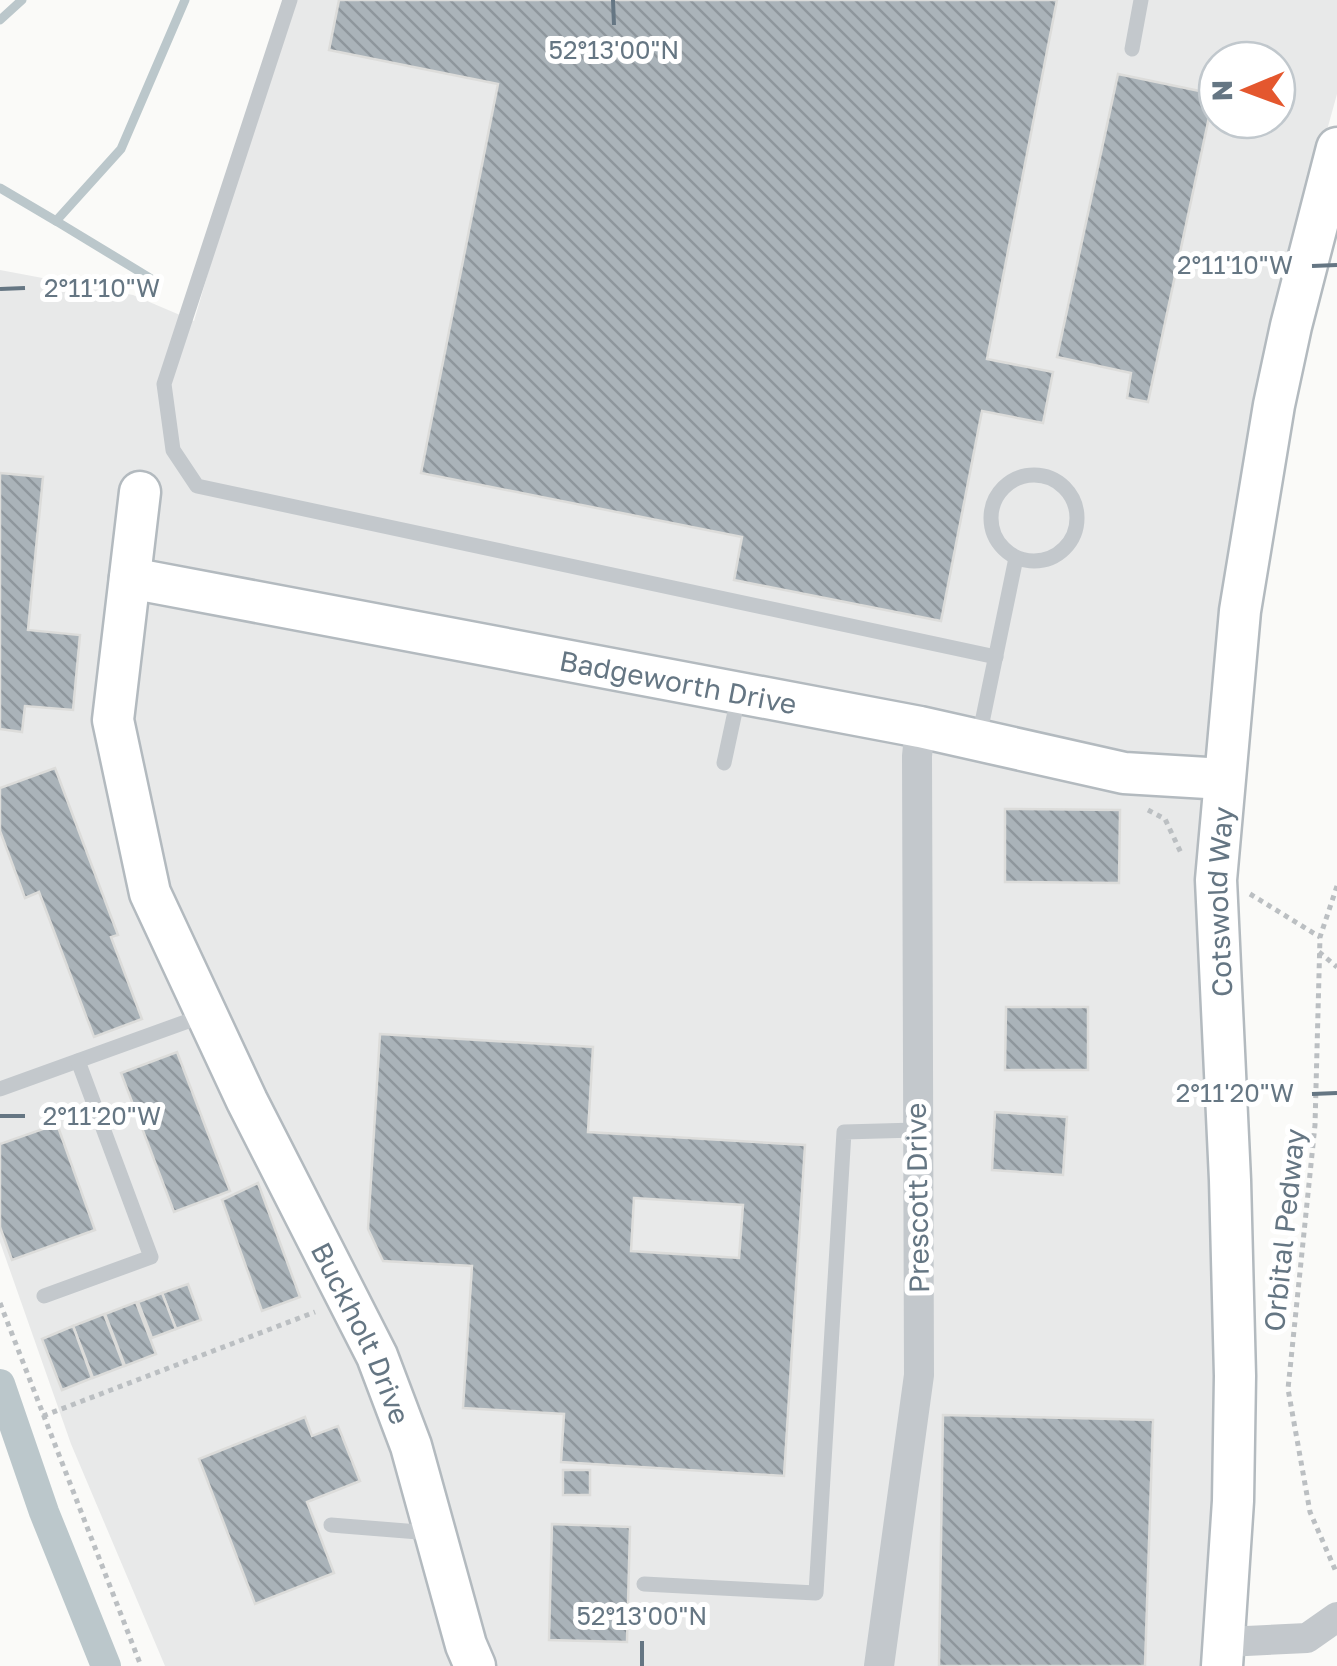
<svg xmlns="http://www.w3.org/2000/svg" width="1337" height="1666" font-family="'Golos Text',sans-serif">
<style>
.built{fill:#e8e9e9;fill-rule:evenodd}
.lines{fill:none;stroke-linecap:round;stroke-linejoin:round}
.stream{stroke:#bbc7cb;stroke-width:9}
.canal{stroke:#bbc7cb;stroke-width:30}
.building{fill:url(#building-back-hatch);stroke:#dcdcda;stroke-width:2.5;fill-rule:evenodd}
.secondary-casing{stroke:#b3babf;stroke-width:45}
.path{stroke:#bbbfc2;stroke-width:5;stroke-dasharray:5 5;stroke-linecap:butt}
.lane{stroke:#c3c8cc;stroke-width:15}
.street{stroke:#c3c8cc;stroke-width:30}
.secondary{stroke:#fff;stroke-width:40}
.ticks{fill:none;stroke:#657683;stroke-width:4}
.labels{text-anchor:middle;dominant-baseline:central;stroke-width:10;stroke-linejoin:round;paint-order:stroke}
.street-label{font-size:28px;fill:#657683;stroke:#fff}
.ticks-label{font-size:25px;text-anchor:middle;fill:#657683;stroke:#fff;stroke-width:10;stroke-linejoin:round;paint-order:stroke}
</style>
<defs>
<pattern id="building-back-hatch" width="6" height="6" patternUnits="userSpaceOnUse" patternTransform="scale(2.5)"><rect width="6" height="6" fill="#aab3b9"/><path d="M-1 5l2 2M0 0l6 6M5-1l2 2" fill="none" stroke="#8e969c"/></pattern>
</defs>
<rect width="100%" height="100%" fill="#fafaf8"/>
<path class="built" d="M288,0H1337V94L1274,322L1221,608L1210,692L1199,863L1217,1182V1496L1201,1666H165L71,1444L0,1242V270L133,295L194,321ZM1217,60H1277V120H1217Z"/>
<g class="lines">
<g class="stream">
<path d="M0,20L22,0"/>
<path d="M0,188L56,221L121,149L185,0"/>
<path d="M56,221L150,278"/>
</g>
<path class="canal" d="M0,1384L44,1512L106,1666"/>
</g>
<g class="building">
<path d="M339,0H1057L987,359L1053,372L1043,423L982,411L941,621L734,580L742,537L421,473L498,84L329,50Z"/>
<path d="M1118,74L1214,94L1148,402L1127,398L1131,373L1057,357Z"/>
<path d="M0,473L43,477L28,630L80,635L73,710L25,706L22,732L0,729Z"/>
<path d="M55,768L118,935L111,937L142,1019L94,1037L39,892L25,898L0,831V788Z"/>
<path d="M1005,809L1120,810L1119,883L1005,882Z"/>
<path d="M1006,1007H1088V1070H1005Z"/>
<path d="M380,1034L593,1047L588,1132L805,1145L784,1476L561,1462L564,1414L463,1408L472,1266L383,1261L368,1229ZM634,1198L743,1205L739,1258L631,1251Z"/>
<path d="M177,1052L230,1191L174,1212L121,1073Z"/>
<path d="M995,1112L1067,1117L1063,1175L992,1170Z"/>
<path d="M57,1124L95,1230L12,1260L0,1227V1144Z"/>
<path d="M258,1183L300,1297L262,1311L222,1200Z"/>
<path d="M188,1284L201,1320L176,1329L162,1293Z"/>
<path d="M162,1293L176,1329L152,1338L138,1302Z"/>
<path d="M136,1302L156,1354L125,1366L105,1314Z"/>
<path d="M104,1314L124,1366L93,1378L73,1326Z"/>
<path d="M73,1326L92,1378L62,1390L42,1339Z"/>
<path d="M943,1415L1153,1420L1145,1666H939Z"/>
<path d="M305,1417L312,1436L338,1426L360,1481L307,1502L334,1573L255,1604L199,1459Z"/>
<rect x="563" y="1470" width="27" height="25"/>
<path d="M552,1524L630,1527L627,1642L549,1640Z"/>
</g>
<g class="lines">
<g class="secondary-casing">
<g id="secondary">
<path id="s1" d="M140,492L113,720L150,893L247,1101L377,1356L411,1446L466,1645L475,1666"/>
<path id="s2" d="M130,578L920,727L1124,773L1224,779"/>
<path id="s3" d="M1222,1666L1233,1501L1235,1376L1230,1180L1216,880L1240,611L1274,405L1291,326L1337,148"/>
</g>
</g>
<g class="path">
<path d="M1148,810L1165,819L1182,855"/>
<path d="M1337,886L1320,937L1315,1125L1288,1389L1310,1512L1337,1574"/>
<path d="M1250,894L1320,937"/>
<path d="M1319,952L1337,967"/>
<path d="M0,1303L141,1666"/>
<path d="M43,1416L315,1312"/>
</g>
<g class="lane">
<path d="M290,0L164,384L173,450L197,486L996,657"/>
<path d="M1132,49L1141,0"/>
<circle cx="1034" cy="518" r="43"/>
<path d="M979,737L1016,558"/>
<path d="M724,763L739,693"/>
<path d="M0,1089L205,1015"/>
<path d="M44,1296L151,1257L78,1061"/>
<path d="M331,1525L431,1533"/>
<path d="M644,1584L816,1593L844,1132L916,1130"/>
</g>
<g class="street">
<path d="M1226,1642L1307,1638L1337,1617"/>
<path d="M879,1666L919,1375L917,756L920,727"/>
</g>
<use href="#secondary" class="secondary"/>
</g>
<path class="ticks" d="M613,0L614,25M1312,266L1337,265M0,289L25,288M1312,1094L1337,1093M0,1116H25M642,1641V1666"/>
<g class="labels">
<g class="street-label">
<text stroke="none"><textPath href="#s2" startOffset="558">Badgeworth Drive</textPath></text>
<text stroke="none"><textPath href="#s3" startOffset="765">Cotswold Way</textPath></text>
<text transform="translate(917 1198) rotate(-91)">Prescott Drive</text>
<text transform="translate(1284 1230) rotate(-84)">Orbital Pedway</text>
<text stroke="none"><textPath href="#s1" startOffset="895">Buckholt Drive</textPath></text>
</g>
</g>
<g class="ticks-label">
<text x="614" y="59">52°13'00"N</text>
<text x="1235" y="274">2°11'10"W</text>
<text x="102" y="297">2°11'10"W</text>
<text x="1235" y="1102">2°11'20"W</text>
<text x="102" y="1125">2°11'20"W</text>
<text x="642" y="1625">52°13'00"N</text>
</g>
<g transform="translate(1247 90) rotate(269)"><circle r="48" fill="#ffffff" stroke="#c1c8cd" stroke-width="2.5"/>
<path d="M0-8L18 38L0 25L-18 38Z" fill="#e4572e"/>
<text y="-15" font-size="28" font-weight="bold" text-anchor="middle" fill="#657683">N</text>
</g>
</svg>
